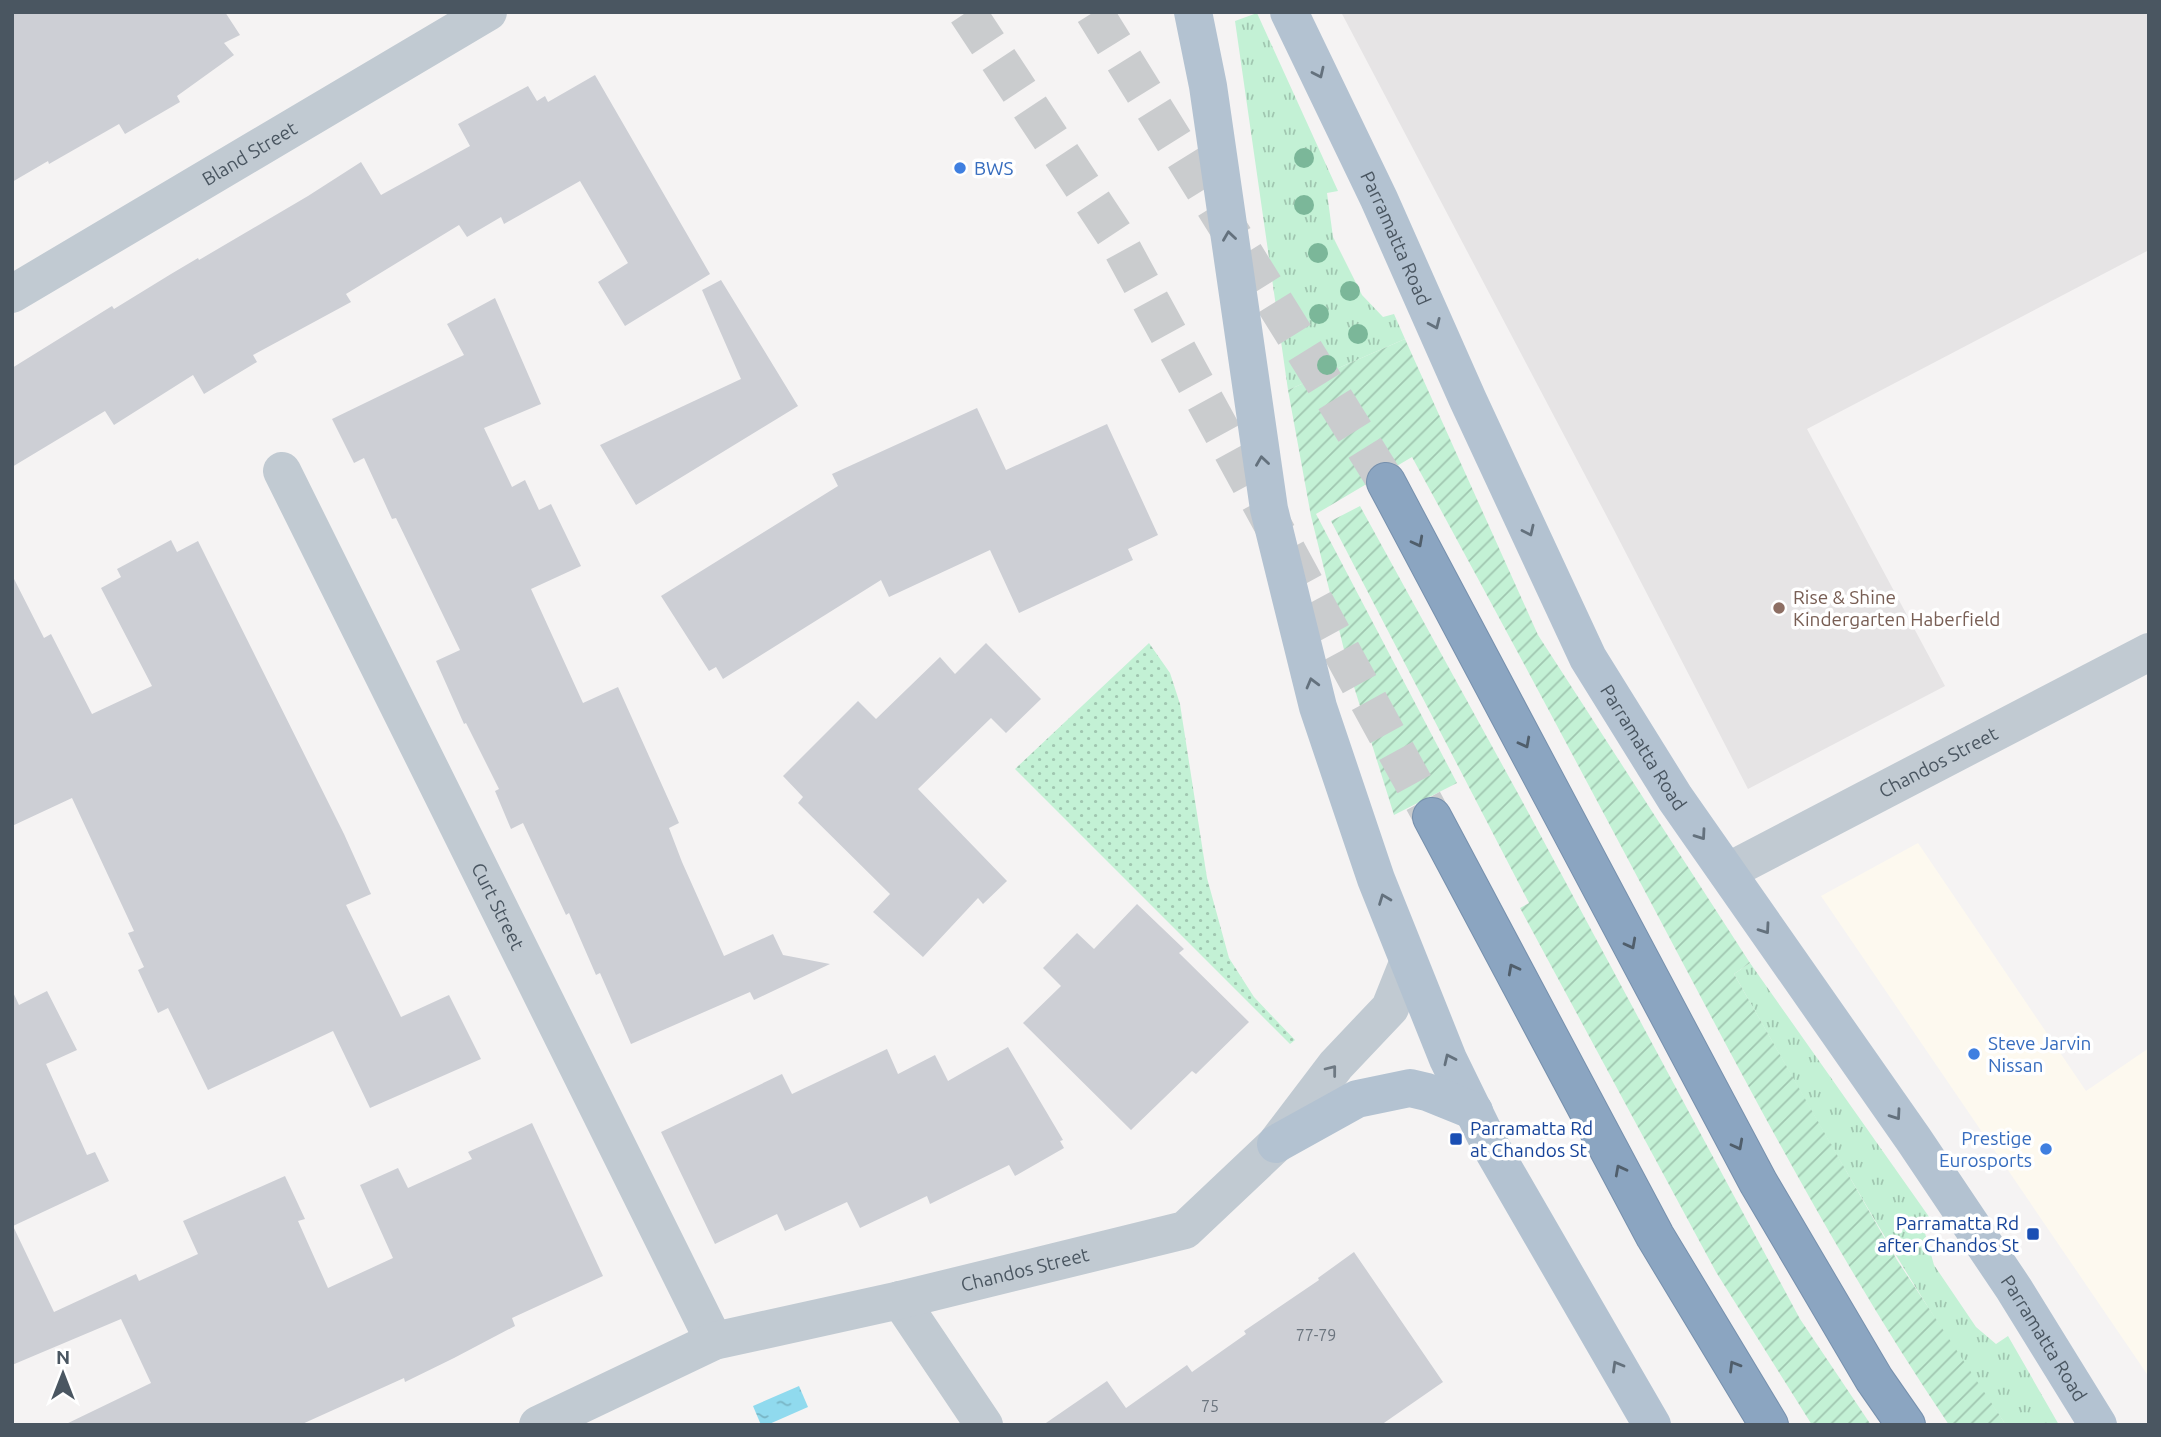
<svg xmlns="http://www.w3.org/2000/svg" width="2161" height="1437" font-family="Ubuntu,sans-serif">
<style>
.commercial{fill:#fdf9ef}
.education{fill:#e6e4e5}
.grass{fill:url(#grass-tufts)}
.park{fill:url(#park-dots)}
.garden{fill:url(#garden-furrows)}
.water{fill:url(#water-ripples)}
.building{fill:#cdcfd5}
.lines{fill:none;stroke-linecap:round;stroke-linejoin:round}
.highway-tunnel{stroke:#caccce;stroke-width:38;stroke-dasharray:38 19;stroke-linecap:butt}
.highway-casing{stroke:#7690ad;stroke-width:40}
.minor{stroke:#c1cad2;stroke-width:38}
.major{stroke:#b3c2d1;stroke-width:38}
.highway{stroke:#8ba5c1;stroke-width:38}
.tree{fill:#7bb799}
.oneway{stroke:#64717d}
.oneway2{stroke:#505e6b}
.oneway3{stroke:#6e7983}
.shop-dot{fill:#3f7fe0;stroke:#fff;stroke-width:2.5}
.education-dot{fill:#8d6e63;stroke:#fff;stroke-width:2.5}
.transit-dot{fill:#1a4fb4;stroke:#fff;stroke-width:2.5}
.labels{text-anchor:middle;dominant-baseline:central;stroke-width:7;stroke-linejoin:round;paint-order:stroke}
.number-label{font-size:16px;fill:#6b747e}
.street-label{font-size:19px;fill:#4a5661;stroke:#fff}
.shop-label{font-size:19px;fill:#366cbe;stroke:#fff;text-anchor:start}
.education-label{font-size:19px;fill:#785e54;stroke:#fff;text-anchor:start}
.transit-label{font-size:19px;fill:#164399;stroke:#fff;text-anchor:start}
</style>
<defs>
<pattern id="grass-tufts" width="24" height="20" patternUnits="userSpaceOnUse" patternTransform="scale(1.75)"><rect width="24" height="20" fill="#c3f1d5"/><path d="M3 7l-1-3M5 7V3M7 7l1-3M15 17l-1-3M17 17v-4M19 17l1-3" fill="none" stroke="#a0c6b0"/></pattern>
<pattern id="park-dots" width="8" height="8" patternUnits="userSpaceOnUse" patternTransform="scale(1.75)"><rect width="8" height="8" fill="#c3f1d5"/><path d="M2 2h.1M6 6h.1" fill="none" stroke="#a0c6b0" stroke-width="1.8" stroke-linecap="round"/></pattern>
<pattern id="garden-furrows" width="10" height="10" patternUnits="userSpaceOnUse" patternTransform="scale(1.75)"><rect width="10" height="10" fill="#c3f1d5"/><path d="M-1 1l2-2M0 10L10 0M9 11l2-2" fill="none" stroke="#a0c6b0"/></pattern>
<pattern id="water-ripples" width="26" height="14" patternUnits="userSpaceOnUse" patternTransform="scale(1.75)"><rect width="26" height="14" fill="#90daee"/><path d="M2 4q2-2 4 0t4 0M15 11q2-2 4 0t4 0" fill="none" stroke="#78b4c4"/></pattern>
</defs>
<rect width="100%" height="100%" fill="#f5f3f3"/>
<path class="commercial" d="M1918,843L2086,1091L2149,1048V1377L1821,896Z"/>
<path class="education" d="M1341,12H2149V250L1807,429L1945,686L1748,789L1614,530Z"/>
<g class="grass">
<path d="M1257,13L1338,191L1327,193L1333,237L1362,295L1383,317L1394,314L1405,339L1288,390L1235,21Z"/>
<path d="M1750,963L1932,1221L1923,1226L1934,1265L1976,1327L1996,1344L2008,1336L2059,1425H2006C1905,1281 1821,1127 1734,974Z"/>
</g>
<path class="park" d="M1149,643L1170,673L1180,704L1207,878L1229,958L1254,997L1295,1040L1290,1044L1015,769Z"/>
<g class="garden">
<path d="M1405,339L1538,635L1750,963L1734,974L1897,1260L2006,1425H1949C1847,1274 1762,1113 1677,952C1590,787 1502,622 1412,457L1316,514L1457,783L1394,815L1350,674L1311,516L1288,390Z"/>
<path d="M1360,506L1521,799L1800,1319L1871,1425H1812L1716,1272L1520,908L1529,903L1331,521Z"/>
</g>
<path class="water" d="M799,1386L808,1407L767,1425H761L753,1406Z"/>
<g class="building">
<path d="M12,12H225L240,35L224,43L234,55L177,96L180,102L125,134L119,124L49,164L48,161L12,182Z"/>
<path d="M595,75L710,274L625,326L598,282L628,263L580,181L504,224L501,217L467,237L459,225L346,294L351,302L253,355L257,362L204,394L193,375L114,425L105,411L12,467V368L112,306L114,309L171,274L198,258L199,260L308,196L361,162L381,195L470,146L458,124L528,86L537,101L545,96L548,102Z"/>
<path d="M721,280L798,406L636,505L600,445L741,379L702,290Z"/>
<path d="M495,298L541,404L484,428L512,487L525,480L539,510L551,504L581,566L531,589L583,703L618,687L679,823L669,828L682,862L724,956L773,934L783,955L830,964L754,1000L750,992L631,1044L600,973L596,975L569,913L566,915L523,823L511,829L495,791L499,789L466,723L464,724L436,661L460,650L396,518L392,519L364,458L354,463L332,419L464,355L447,324Z"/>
<path d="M977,408L1006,470L1107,424L1158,535L1128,549L1133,560L1019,613L990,550L889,597L881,580L723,679L716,667L709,671L661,596L838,486L832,474Z"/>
<path d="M171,540L177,552L198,541L344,834L371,894L346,905L401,1017L449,995L481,1059L370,1108L333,1031L208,1090L168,1008L158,1013L138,970L144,967L128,933L134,931L72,798L12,826V575L44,638L51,634L92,714L152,686L101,588L121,577L117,569Z"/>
<path d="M986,643L1041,699L1006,733L991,718L918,789L1007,881L983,904L978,898L923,957L873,912L890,894L798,803L803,797L783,776L858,701L876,719L940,657L955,674Z"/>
<path d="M1137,904L1184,949L1179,953L1249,1022L1196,1074L1192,1071L1131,1130L1023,1023L1061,986L1043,968L1077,933L1094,949Z"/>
<path d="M12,990L19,1005L47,991L77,1050L46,1064L87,1155L95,1152L109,1181L13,1226L54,1312L136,1274L139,1281L198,1254L183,1221L285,1176L305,1219L298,1221L328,1288L393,1258L360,1185L398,1168L408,1188L472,1159L468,1152L532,1123L603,1276L512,1318L515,1326L454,1358L405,1382L404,1378L300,1425H64L151,1383L121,1319L12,1365Z"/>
<path d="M1008,1047L1063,1140L1060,1141L1064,1148L1015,1176L1009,1165L930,1204L927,1196L860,1228L847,1202L785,1231L777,1214L715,1244L661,1132L782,1074L792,1094L887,1049L898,1074L935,1055L948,1081Z"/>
<path d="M1354,1252L1443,1382L1381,1425H1043L1107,1381L1126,1408L1187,1365L1192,1372L1246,1334L1244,1331L1319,1280L1318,1278Z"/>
</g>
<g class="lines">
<g class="highway-tunnel">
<path d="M967,12L1114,234L1432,817"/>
<path d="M1094,12L1386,482"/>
</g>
<g class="highway-casing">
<g id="highway">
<path d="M1386,482L1758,1182L1874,1379L1906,1425"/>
<path d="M1432,817L1655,1236L1769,1425"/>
</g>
</g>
<g class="minor">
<path id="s1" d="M12,294L488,12"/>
<path id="s2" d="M282,471L714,1341"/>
<path id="s3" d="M1727,872L2149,652"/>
<path d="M900,1300L984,1425"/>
<path id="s4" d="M538,1425L714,1341L900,1300L1185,1230L1276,1144L1336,1065L1390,1008L1408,963"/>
</g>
<g class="major">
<path d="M1193,12L1208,86L1269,509L1318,707L1376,879L1448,1059L1490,1145L1652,1425"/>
<path id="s5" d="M1289,12L1379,199L1468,400L1588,658L1675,798L1914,1140L2014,1289L2098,1425"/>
<path d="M1276,1144L1357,1099L1410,1088L1427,1092L1474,1111"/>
</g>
<use href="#highway" class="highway"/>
</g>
<g class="tree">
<circle cx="1304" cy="158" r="10"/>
<circle cx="1304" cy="205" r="10"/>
<circle cx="1318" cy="253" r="10"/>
<circle cx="1350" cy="291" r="10"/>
<circle cx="1319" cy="314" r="10"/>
<circle cx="1358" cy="334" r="10"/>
<circle cx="1327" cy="365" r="10"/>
</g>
<defs><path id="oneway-chevron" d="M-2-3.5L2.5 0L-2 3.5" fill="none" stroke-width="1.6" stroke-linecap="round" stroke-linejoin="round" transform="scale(1.75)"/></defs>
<g class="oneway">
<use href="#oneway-chevron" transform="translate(1319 73) rotate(65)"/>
<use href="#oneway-chevron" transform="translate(1229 236) rotate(-98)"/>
<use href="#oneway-chevron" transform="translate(1435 324) rotate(66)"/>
<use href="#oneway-chevron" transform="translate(1262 461) rotate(-98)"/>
<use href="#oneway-chevron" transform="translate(1529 531) rotate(65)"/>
<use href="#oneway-chevron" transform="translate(1312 683) rotate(-105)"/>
<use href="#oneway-chevron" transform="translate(1701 835) rotate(55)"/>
<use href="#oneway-chevron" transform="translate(1384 899) rotate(-111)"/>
<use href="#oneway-chevron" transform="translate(1765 929) rotate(55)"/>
<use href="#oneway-chevron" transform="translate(1449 1059) rotate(-115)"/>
<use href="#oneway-chevron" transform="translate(1896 1115) rotate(55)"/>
<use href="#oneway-chevron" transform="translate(1617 1366) rotate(-120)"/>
</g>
<g class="oneway2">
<use href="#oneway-chevron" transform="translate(1418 542) rotate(62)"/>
<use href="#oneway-chevron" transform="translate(1525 743) rotate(62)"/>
<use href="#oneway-chevron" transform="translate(1631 944) rotate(62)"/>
<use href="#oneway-chevron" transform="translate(1513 969) rotate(-118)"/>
<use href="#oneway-chevron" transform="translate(1738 1145) rotate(62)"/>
<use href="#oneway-chevron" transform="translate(1620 1170) rotate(-118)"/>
<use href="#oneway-chevron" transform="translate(1734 1366) rotate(-121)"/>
</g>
<use class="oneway3" href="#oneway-chevron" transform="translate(1332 1070) rotate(-52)"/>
<g class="shop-dot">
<circle cx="960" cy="168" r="7"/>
<circle cx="1974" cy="1054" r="7"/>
<circle cx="2046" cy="1149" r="7"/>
</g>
<circle class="education-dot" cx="1779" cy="608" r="7"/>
<g class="transit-dot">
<rect x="1449" y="1132" width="14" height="14" rx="3.5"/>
<rect x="2026" y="1227" width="14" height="14" rx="3.5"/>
</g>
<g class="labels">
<g class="number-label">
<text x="1316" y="1335">77-79</text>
<text x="1210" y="1406">75</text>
</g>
<g class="street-label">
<text stroke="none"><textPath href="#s1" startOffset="276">Bland Street</textPath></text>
<text stroke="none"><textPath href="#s5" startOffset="250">Parramatta Road</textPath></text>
<text stroke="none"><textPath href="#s5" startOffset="817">Parramatta Road</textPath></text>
<text stroke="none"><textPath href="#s3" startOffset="238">Chandos Street</textPath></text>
<text stroke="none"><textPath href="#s2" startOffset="486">Curt Street</textPath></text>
<text stroke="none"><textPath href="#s4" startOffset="514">Chandos Street</textPath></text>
<text stroke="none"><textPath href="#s5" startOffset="1531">Parramatta Road</textPath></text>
</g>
<g class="shop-label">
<text x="974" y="168">BWS</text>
<text x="1988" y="1043">Steve Jarvin<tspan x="1988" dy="22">Nissan</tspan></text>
<text x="2032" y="1138" text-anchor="end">Prestige<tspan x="2032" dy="22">Eurosports</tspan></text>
</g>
<g class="education-label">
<text x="1793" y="597">Rise &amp; Shine<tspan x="1793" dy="22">Kindergarten Haberfield</tspan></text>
</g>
<g class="transit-label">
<text x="1470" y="1128">Parramatta Rd<tspan x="1470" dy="22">at Chandos St</tspan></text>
<text x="2019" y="1223" text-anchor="end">Parramatta Rd<tspan x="2019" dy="22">after Chandos St</tspan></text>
</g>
</g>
<rect width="2161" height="1437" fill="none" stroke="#4a5661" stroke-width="28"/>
<g transform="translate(63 1374)" stroke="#ffffff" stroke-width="5" paint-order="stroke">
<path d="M0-5L12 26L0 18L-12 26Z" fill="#4a5661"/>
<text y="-10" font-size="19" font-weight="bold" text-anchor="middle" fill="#4a5661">N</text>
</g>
</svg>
